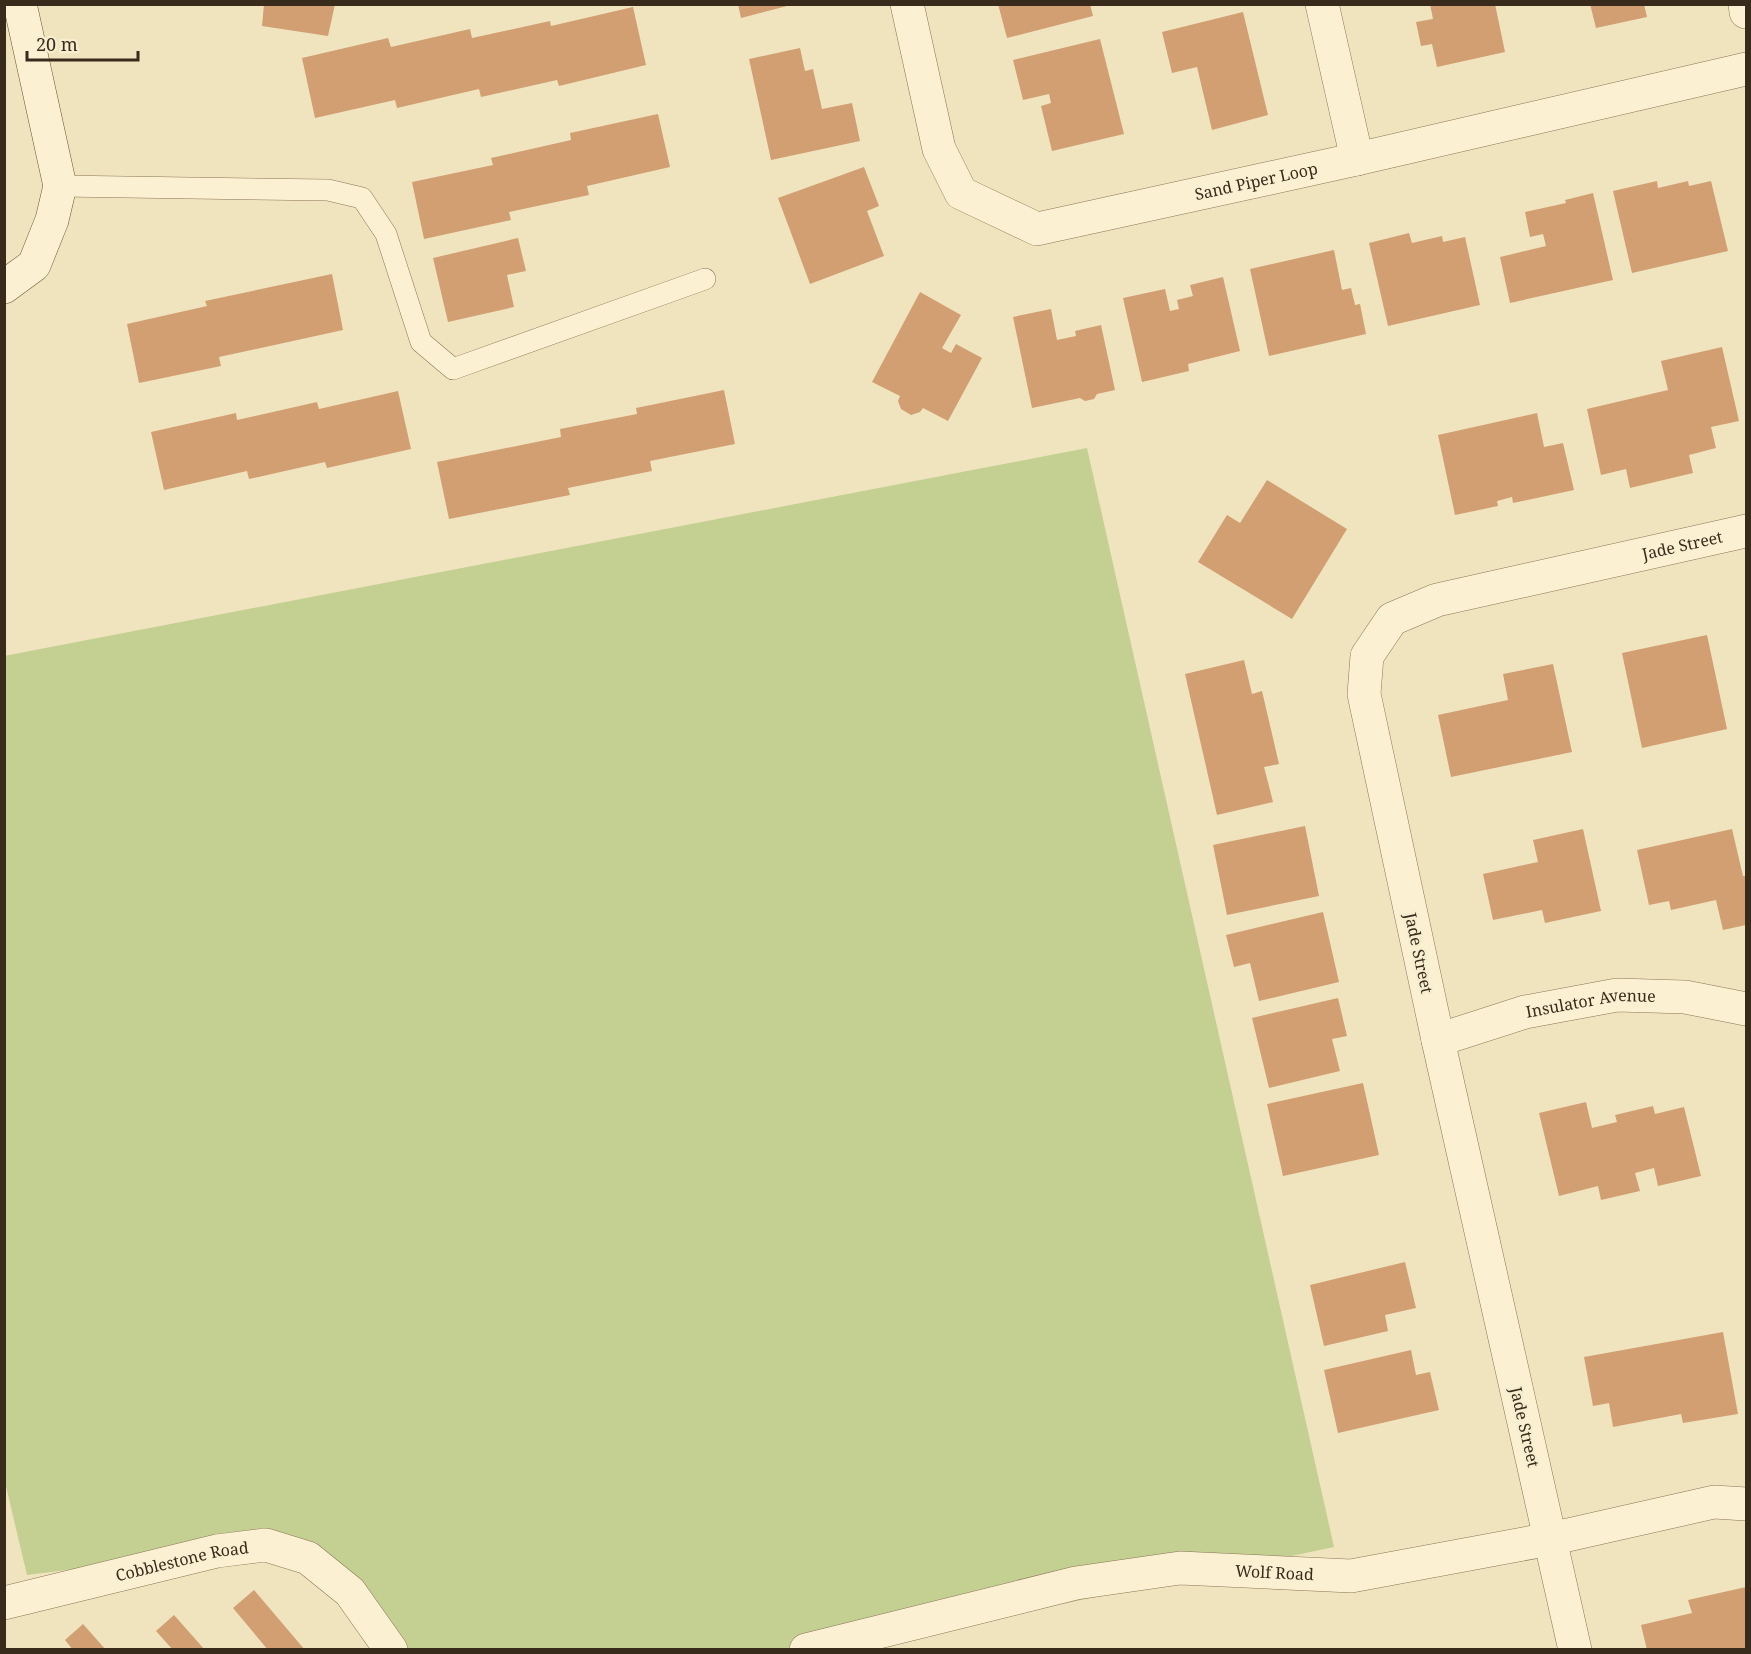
<svg xmlns="http://www.w3.org/2000/svg" width="1751" height="1654" font-family="'Noto Serif',serif">
<style>
.green{fill:#c4cf92}
.building{fill:#d19f72}
.lines{fill:none;stroke-linecap:round;stroke-linejoin:round}
.lane-casing{stroke:#8a7556;stroke-width:22}
.street-casing{stroke:#8a7556;stroke-width:34}
.secondary-casing{stroke:#6c563a;stroke-width:34}
.lane{stroke:#fbf1d2;stroke-width:21}
.street{stroke:#fbf1d2;stroke-width:33}
.secondary{stroke:#fbf1d2;stroke-width:33}
.labels{text-anchor:middle;dominant-baseline:central;stroke-width:5;stroke-linejoin:round;paint-order:stroke}
.street-label{font-size:16px;fill:#382b1c;stroke:#f7eecf}
</style>
<rect width="100%" height="100%" fill="#f0e4bf"/>
<path class="green" d="M1087,448L1334,1547L843,1650L387,1649L350,1592L266,1545L27,1575L4,1478V656Z"/>
<g class="building">
<path d="M264,4H335L328,36L262,26Z"/>
<path d="M738,4H791V5L741,18Z"/>
<path d="M998,4H1090L1093,16L1007,38Z"/>
<path d="M1430,4H1495L1505,52L1437,67L1432,44L1421,46L1416,22L1433,19Z"/>
<path d="M1590,4H1644L1647,17L1596,28Z"/>
<path d="M633,7L646,65L559,86L557,80L481,97L479,89L397,108L395,100L315,118L302,58L388,38L391,47L470,29L472,38L550,21L551,26Z"/>
<path d="M1243,12L1268,115L1212,130L1197,67L1172,73L1162,32Z"/>
<path d="M1100,39L1124,134L1052,151L1041,106L1051,103L1049,94L1023,100L1013,60Z"/>
<path d="M800,48L805,71L813,69L822,109L852,103L860,141L771,160L749,59Z"/>
<path d="M658,114L670,167L587,186L589,195L509,212L511,220L424,239L412,182L493,165L491,158L571,140L570,133Z"/>
<path d="M864,167L879,206L867,211L884,256L810,284L778,198Z"/>
<path d="M1657,181L1658,188L1688,181L1689,186L1711,181L1728,251L1632,273L1613,191Z"/>
<path d="M1593,193L1613,280L1510,303L1500,257L1546,246L1543,234L1530,237L1525,212L1566,203L1565,200Z"/>
<path d="M1409,233L1412,243L1442,236L1443,242L1465,237L1480,305L1388,326L1369,243Z"/>
<path d="M518,238L526,271L507,275L514,307L448,322L433,258Z"/>
<path d="M1334,250L1342,290L1351,288L1355,305L1360,304L1366,334L1269,356L1250,269Z"/>
<path d="M332,274L343,330L219,357L221,366L139,383L127,324L207,306L205,301Z"/>
<path d="M1223,277L1240,351L1188,364L1189,371L1142,382L1123,298L1165,289L1170,311L1179,309L1177,300L1193,296L1190,285Z"/>
<path d="M920,292L961,315L942,348L951,353L956,344L982,358L948,421L923,408L920,412L911,415L901,409L898,401L900,396L872,382Z"/>
<path d="M1051,309L1057,340L1076,336L1075,331L1101,325L1115,390L1097,394L1094,399L1085,401L1080,398L1032,408L1013,317Z"/>
<path d="M1722,347L1739,421L1711,427L1716,448L1689,455L1693,473L1630,488L1626,469L1601,475L1587,409L1668,390L1661,361Z"/>
<path d="M724,390L735,444L650,461L652,471L568,488L570,495L449,519L437,462L561,437L560,429L637,414L636,408Z"/>
<path d="M398,391L411,449L327,468L325,462L249,479L247,471L164,490L151,432L236,413L237,420L317,402L319,409Z"/>
<path d="M1537,413L1544,447L1563,443L1574,490L1513,503L1512,497L1497,501L1498,506L1455,515L1438,435Z"/>
<path d="M1267,480L1347,529L1292,619L1198,562L1227,515L1240,523Z"/>
<path d="M1707,635L1727,729L1642,748L1622,653Z"/>
<path d="M1244,660L1252,694L1262,691L1279,764L1264,767L1273,802L1217,815L1185,674Z"/>
<path d="M1553,664L1572,752L1451,777L1438,715L1508,700L1503,674Z"/>
<path d="M1305,826L1319,896L1227,915L1213,845Z"/>
<path d="M1583,829L1601,911L1545,923L1542,910L1493,920L1483,874L1538,862L1533,840Z"/>
<path d="M1732,829L1743,876H1746V925L1723,930L1716,900L1671,910L1669,901L1649,905L1637,850Z"/>
<path d="M1323,912L1339,982L1259,1001L1250,963L1234,967L1226,935Z"/>
<path d="M1338,998L1347,1036L1332,1039L1340,1071L1269,1088L1252,1018Z"/>
<path d="M1363,1083L1379,1155L1283,1176L1267,1104Z"/>
<path d="M1586,1102L1592,1128L1617,1122L1615,1115L1653,1106L1655,1114L1684,1107L1701,1176L1658,1186L1654,1168L1635,1173L1640,1191L1601,1200L1598,1186L1559,1196L1539,1113Z"/>
<path d="M1405,1262L1416,1308L1385,1315L1388,1331L1324,1346L1310,1285Z"/>
<path d="M1723,1332L1738,1414L1683,1423L1681,1414L1613,1427L1609,1403L1593,1406L1584,1357Z"/>
<path d="M1411,1350L1416,1375L1430,1372L1439,1410L1338,1433L1324,1370Z"/>
<path d="M1746,1587V1650H1647L1641,1625L1692,1613L1688,1600Z"/>
<path d="M254,1590L305,1650H268L233,1608Z"/>
<path d="M174,1615L205,1650H173L156,1631Z"/>
<path d="M83,1624L106,1650H73L65,1640Z"/>
</g>
<g class="lines">
<g class="lane-casing">
<path id="lane" d="M60,186L328,190L362,198L386,234L421,342L453,369L705,279"/>
</g>
<g class="street-casing">
<g id="street">
<path id="s1" d="M907,4L939,149L961,193L1037,229L1357,159L1746,69"/>
<path d="M1322,4L1357,159"/>
<path d="M1745,4L1746,12"/>
<path id="s2" d="M1438,1040L1525,1012L1617,995L1685,997L1746,1009"/>
<path id="s3" d="M4,1603L217,1551L266,1545L308,1558L350,1592L391,1650"/>
<path id="s4" d="M806,1650L1076,1583L1180,1568L1351,1576L1550,1539L1714,1502L1746,1504"/>
<path id="s5" d="M1575,1650L1438,1040L1364,694L1367,656L1392,619L1437,600L1746,531"/>
</g>
</g>
<g class="secondary-casing">
<path id="secondary" d="M4,287L34,265L52,220L60,186L20,4"/>
</g>
<use href="#lane" class="lane"/>
<use href="#street" class="street"/>
<use href="#secondary" class="secondary"/>
</g>
<g class="labels">
<g class="street-label">
<text stroke="none"><textPath href="#s1" startOffset="506">Sand Piper Loop</textPath></text>
<text stroke="none"><textPath href="#s5" startOffset="1362">Jade Street</textPath></text>
<text transform="translate(1419 953) rotate(78)">Jade Street</text>
<text stroke="none"><textPath href="#s2" startOffset="158">Insulator Avenue</textPath></text>
<text transform="translate(1525 1427) rotate(77)">Jade Street</text>
<text stroke="none"><textPath href="#s3" startOffset="183">Cobblestone Road</textPath></text>
<text stroke="none"><textPath href="#s4" startOffset="478">Wolf Road</textPath></text>
</g>
</g>
<rect width="1751" height="1654" fill="none" stroke="#382b1c" stroke-width="12"/>
<path d="M27 51v9h111v-9" fill="none" stroke="#382b1c" stroke-width="3"/>
<text x="36" y="51" font-size="18" fill="#382b1c" stroke="#f7eecf" stroke-width="4.5" paint-order="stroke">20 m</text>
</svg>
